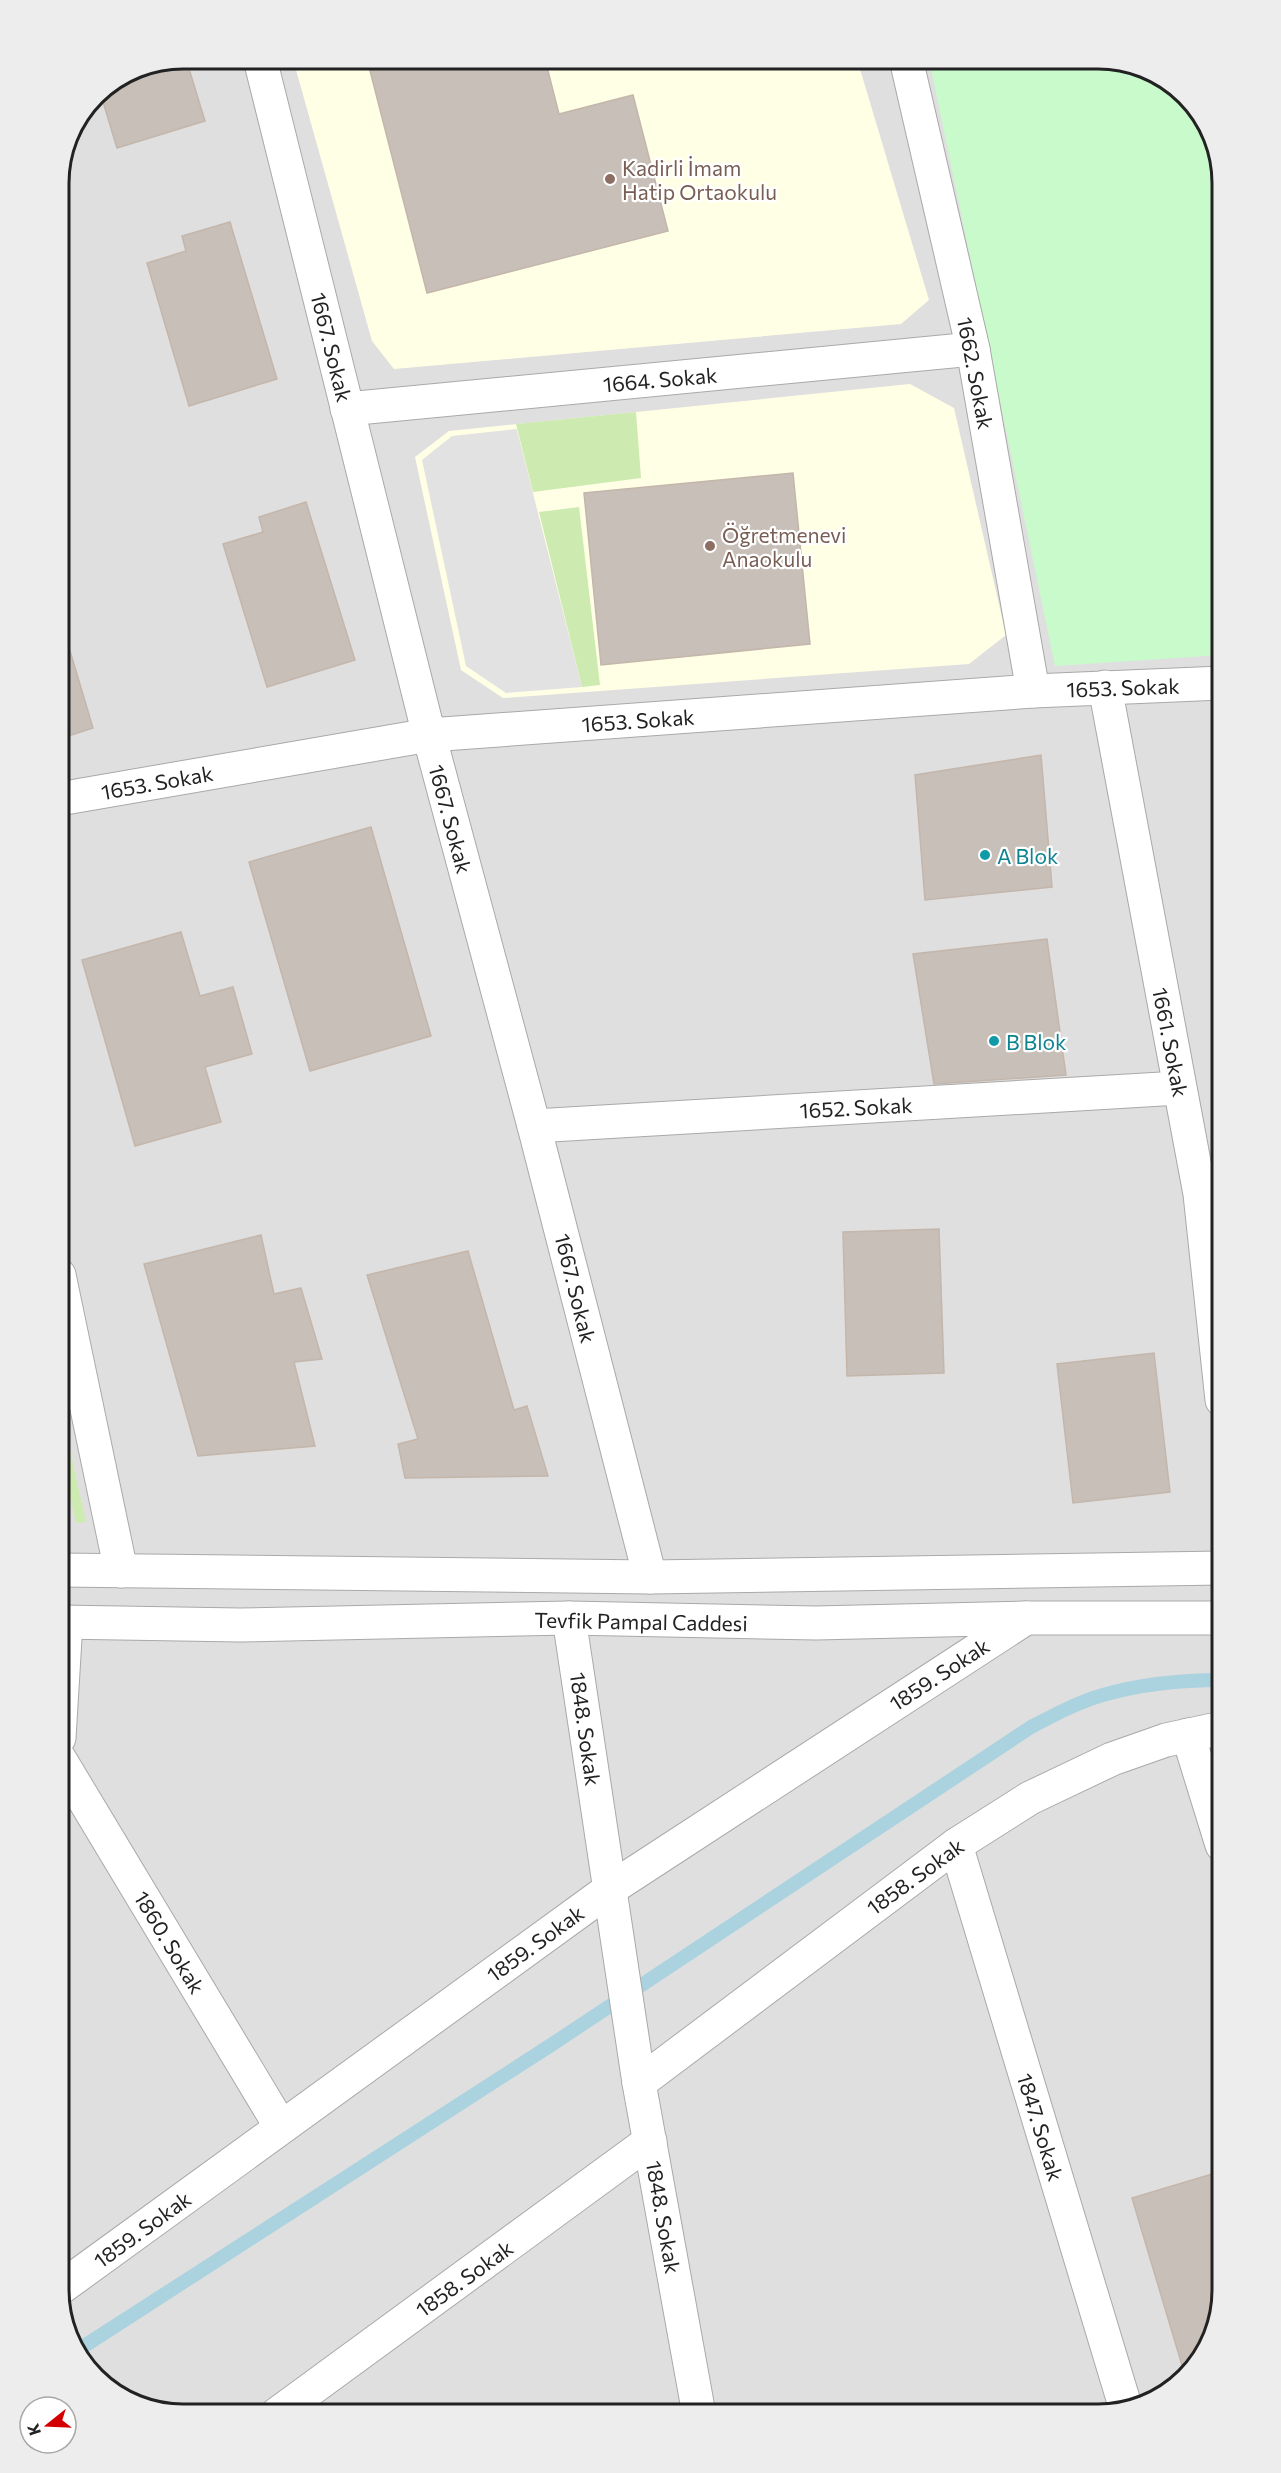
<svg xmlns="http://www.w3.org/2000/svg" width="1281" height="2473" font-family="Commissioner,sans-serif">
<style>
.residential{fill:#e0dfdf}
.education{fill:#ffffe5}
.grass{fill:#cdebb0}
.park{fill:#c8facc}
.parking{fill:#e2e2e2}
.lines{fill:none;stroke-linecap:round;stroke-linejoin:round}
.stream{stroke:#aad3df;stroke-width:14}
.building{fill:#c7bfb8;stroke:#c4b6ab;stroke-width:1.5}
.minor-casing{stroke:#a9a9a9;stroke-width:35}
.minor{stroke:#fff;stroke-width:33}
.education-dot{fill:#8d6e63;stroke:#fff;stroke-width:2}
.culture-dot{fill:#0f9aa8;stroke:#fff;stroke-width:2}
.labels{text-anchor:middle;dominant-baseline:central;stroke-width:4.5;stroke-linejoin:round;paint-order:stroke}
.education-label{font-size:21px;fill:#785e54;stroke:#fff;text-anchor:start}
.street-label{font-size:21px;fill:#222;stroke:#fff}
.culture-label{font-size:21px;fill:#0d838f;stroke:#fff;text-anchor:start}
.rim{fill:none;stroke:#222;stroke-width:3}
</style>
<rect width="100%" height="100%" fill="#f2efe9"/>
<path class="residential" d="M183,59H1106L1173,84L1213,136L1222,183V2290L1201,2359L1145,2405L1098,2414H175L108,2389L68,2337L59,2290V175L68,135L95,95L136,68Z"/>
<g class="education">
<path d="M293,59H857L929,300L901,324L394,369L372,341Z"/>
<path d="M910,384L954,408L1006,635L969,664L503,698L461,670L415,457L449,431Z"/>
</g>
<g class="grass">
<path d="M636,412L641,478L533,492L516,424Z"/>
<path d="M579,507L600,685L582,687L539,512Z"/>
<path d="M59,1402L86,1522L76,1523L59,1449Z"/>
</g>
<path class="park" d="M929,59H1106L1173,84L1213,136L1222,183V655L1055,666Z"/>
<path class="parking" d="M517,429V430L582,687L506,693L466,666L422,460L452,436Z"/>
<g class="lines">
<path class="stream" d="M78,2350L548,2047L1031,1727C1054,1715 1078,1702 1103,1695C1141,1684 1183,1680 1222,1680"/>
</g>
<g class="building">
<path d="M186,59L205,121L117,148L100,92L136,68Z"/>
<path d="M367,59H545L559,114L633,95L668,231L427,293Z"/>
<path d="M230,222L277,379L189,406L147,263L186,251L182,236Z"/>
<path d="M793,473L810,644L601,665L584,493Z"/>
<path d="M306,502L355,660L267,687L223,544L263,532L259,517Z"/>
<path d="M59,614L93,728L59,739Z"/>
<path d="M1041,755L1052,887L925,900L915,775Z"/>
<path d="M371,827L431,1036L310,1071L249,862Z"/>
<path d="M181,932L200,996L233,987L252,1054L205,1067L221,1122L135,1146L82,960Z"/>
<path d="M1047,939L1066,1075L934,1084L913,954Z"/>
<path d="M939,1229L944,1373L847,1376L843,1232Z"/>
<path d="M261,1235L274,1294L301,1288L322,1359L294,1362L315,1446L198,1456L144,1264Z"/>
<path d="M468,1251L514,1410L527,1406L548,1476L405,1478L398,1444L418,1439L367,1275Z"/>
<path d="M1154,1353L1170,1492L1073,1503L1057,1364Z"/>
<path d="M1222,2171V2290L1201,2359L1184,2372L1132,2198Z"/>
</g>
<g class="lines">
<g class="minor-casing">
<g id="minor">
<path d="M260,59L429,735L534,1126L650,1577"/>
<path d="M906,59L973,349L1033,691"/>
<path d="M347,409L973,349"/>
<path d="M1105,687L1200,1194L1222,1400"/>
<path d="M59,799L429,735L1033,691L1222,683"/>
<path d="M534,1126L1179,1088"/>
<path d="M59,1275L121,1571"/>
<path d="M59,1570L650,1577L1222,1568"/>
<path d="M569,1618L639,2083L699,2414"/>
<path d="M59,1622L240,1625L569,1618L816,1623L1026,1618H1222"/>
<path d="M1188,1735L1222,1845"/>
<path d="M59,1738L66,1622"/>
<path d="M59,1758L281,2127"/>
<path d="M956,1845L1126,2409"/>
<path d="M639,2083L956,1845L1030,1798L1112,1759L1166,1740L1222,1728"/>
<path d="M59,2289L610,1889L1026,1618"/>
<path d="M277,2414L650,2141"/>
</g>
</g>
<use href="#minor" class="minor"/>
</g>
<g class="education-dot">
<circle cx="610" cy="179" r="6"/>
<circle cx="710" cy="546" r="6"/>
</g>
<g class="culture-dot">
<circle cx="985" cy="855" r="6"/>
<circle cx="994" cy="1041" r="6"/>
</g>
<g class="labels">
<g class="education-label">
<text x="622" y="167">Kadirli İmam<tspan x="622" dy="24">Hatip Ortaokulu</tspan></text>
<text x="722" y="534">Öğretmenevi<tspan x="722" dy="24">Anaokulu</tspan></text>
</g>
<g class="street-label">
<text transform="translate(332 347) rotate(76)">1667. Sokak</text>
<text transform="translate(976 373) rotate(79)">1662. Sokak</text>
<text transform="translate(660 379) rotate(-5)">1664. Sokak</text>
<text transform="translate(1123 687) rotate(-2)">1653. Sokak</text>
<text transform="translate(638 720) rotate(-4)">1653. Sokak</text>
<text transform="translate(157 782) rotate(-10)">1653. Sokak</text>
<text transform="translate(451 819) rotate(75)">1667. Sokak</text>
<text transform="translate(1171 1042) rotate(79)">1661. Sokak</text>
<text transform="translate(856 1107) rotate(-3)">1652. Sokak</text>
<text transform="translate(576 1288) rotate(76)">1667. Sokak</text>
<text transform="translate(641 1621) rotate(1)">Tevfik Pampal Caddesi</text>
<text transform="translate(939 1674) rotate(-33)">1859. Sokak</text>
<text transform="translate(586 1729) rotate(82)">1848. Sokak</text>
<text transform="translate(915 1876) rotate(-36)">1858. Sokak</text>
<text transform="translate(170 1942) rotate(59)">1860. Sokak</text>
<text transform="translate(535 1943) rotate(-36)">1859. Sokak</text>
<text transform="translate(1041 2127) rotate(73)">1847. Sokak</text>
<text transform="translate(664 2217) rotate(80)">1848. Sokak</text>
<text transform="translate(142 2229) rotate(-36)">1859. Sokak</text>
<text transform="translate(464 2278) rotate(-36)">1858. Sokak</text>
</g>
<g class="culture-label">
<text x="997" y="855">A Blok</text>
<text x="1006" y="1041">B Blok</text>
</g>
</g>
<path d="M0 0H1281V2473H0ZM183 69H1098A114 114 0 0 1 1212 183V2290A114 114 0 0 1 1098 2404H183A114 114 0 0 1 69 2290V183A114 114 0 0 1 183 69Z" fill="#ededed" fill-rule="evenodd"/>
<path class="rim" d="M183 69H1098A114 114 0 0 1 1212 183V2290A114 114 0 0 1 1098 2404H183A114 114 0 0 1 69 2290V183A114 114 0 0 1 183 69Z"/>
<g transform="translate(48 2425) rotate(252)"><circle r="28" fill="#ffffff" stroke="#a7a7a7" stroke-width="1.5"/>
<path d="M0-4.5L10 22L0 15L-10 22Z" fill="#d40000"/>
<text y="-9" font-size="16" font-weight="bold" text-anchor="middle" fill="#222222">K</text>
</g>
</svg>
